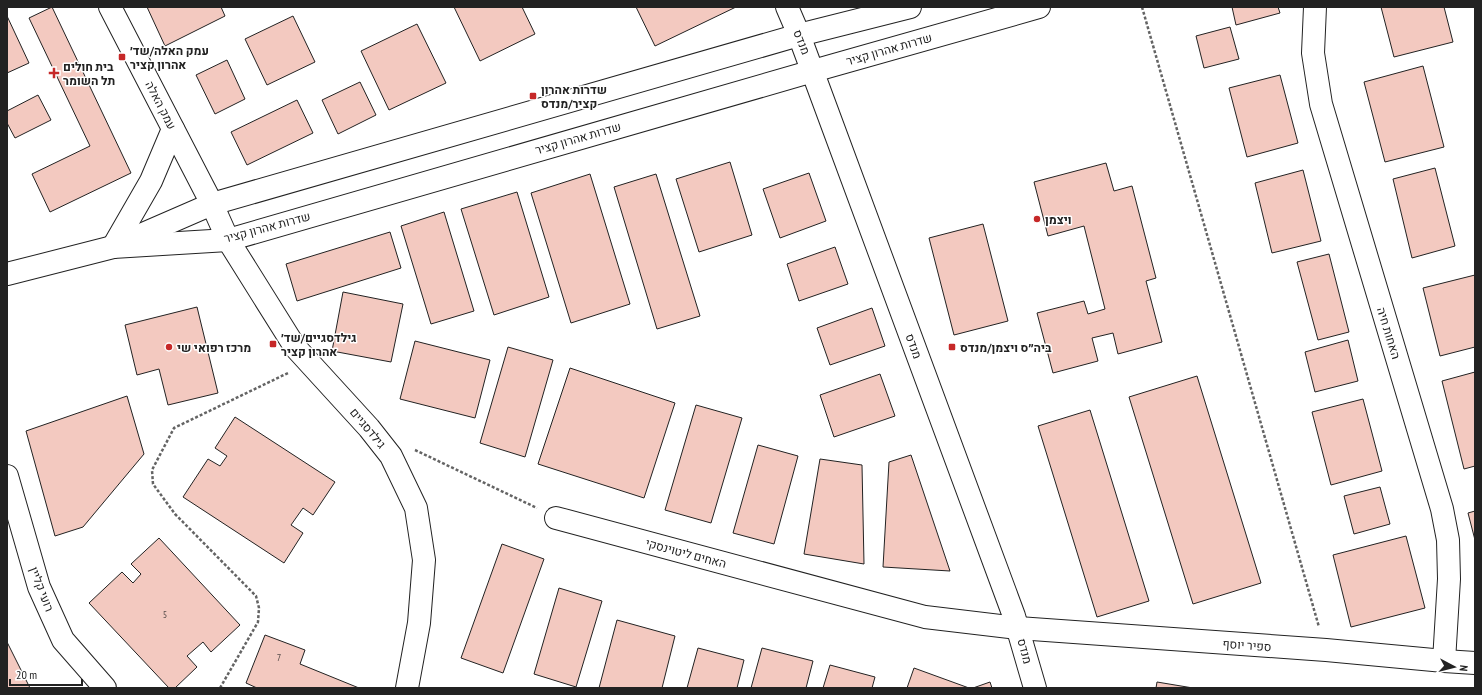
<svg xmlns="http://www.w3.org/2000/svg" width="1482" height="695" font-family="'PT Sans Narrow',Heebo,sans-serif">
<style>
.building{fill:#f3c9c0;stroke:#222}
.lines{fill:none;stroke-linecap:round;stroke-linejoin:round}
.minor-casing{stroke:#222;stroke-width:24}
.path{stroke:#646464;stroke-width:2.5;stroke-dasharray:3 2;stroke-linecap:butt}
.minor{stroke:#fff;stroke-width:22}
.poi-dot{fill:#c62828;stroke:#fff;stroke-width:1.5}
.labels{text-anchor:middle;dominant-baseline:central;stroke-width:3;stroke-linejoin:round;paint-order:stroke}
.number-label{font-size:10px;fill:#564c4a}
.street-label{font-size:12px;fill:#222;stroke:#fff}
.poi-label{font-size:12px;font-weight:bold;fill:#222;stroke:#fff;text-anchor:start}
</style>
<rect width="100%" height="100%" fill="#fff"/>
<g class="building">
<path d="M52,7L131,173L50,212L32,174L90,146L29,18Z"/>
<path d="M147,7H221L225,16L165,46Z"/>
<path d="M454,7H522L535,34L480,61Z"/>
<path d="M636,7H736L655,46Z"/>
<path d="M1232,7H1278L1280,13L1236,25Z"/>
<path d="M1381,7H1444L1453,42L1394,57Z"/>
<path d="M7,16L29,63L7,73Z"/>
<path d="M293,16L315,62L267,85L245,39Z"/>
<path d="M417,24L446,83L389,110L361,51Z"/>
<path d="M1230,27L1239,59L1204,68L1196,36Z"/>
<path d="M227,60L245,99L215,114L196,75Z"/>
<path d="M1423,66L1444,147L1385,162L1364,82Z"/>
<path d="M1280,75L1298,143L1247,157L1229,88Z"/>
<path d="M360,82L376,115L338,134L322,100Z"/>
<path d="M38,95L51,120L15,138L7,123V111Z"/>
<path d="M297,100L313,133L247,165L231,132Z"/>
<path d="M730,162L752,235L699,252L676,179Z"/>
<path d="M1106,163L1114,191L1132,186L1156,278L1146,281L1162,342L1118,354L1113,333L1092,338L1098,361L1053,373L1037,313L1084,301L1088,314L1105,309L1084,226L1048,236L1034,182Z"/>
<path d="M1435,168L1455,246L1412,258L1393,179Z"/>
<path d="M1303,170L1321,241L1272,253L1255,183Z"/>
<path d="M809,173L826,221L780,238L763,189Z"/>
<path d="M590,174L630,304L571,323L531,193Z"/>
<path d="M656,174L700,316L657,329L614,187Z"/>
<path d="M517,192L549,297L494,315L461,209Z"/>
<path d="M444,212L474,311L431,324L401,226Z"/>
<path d="M983,224L1008,321L954,335L929,238Z"/>
<path d="M390,232L401,268L297,301L286,264Z"/>
<path d="M835,247L848,284L799,301L787,264Z"/>
<path d="M1329,254L1349,332L1318,340L1297,262Z"/>
<path d="M1475,275V347L1440,356L1423,288Z"/>
<path d="M343,292L403,304L391,362L332,351Z"/>
<path d="M197,307L218,393L168,405L159,369L137,375L125,325Z"/>
<path d="M872,308L885,346L830,365L817,328Z"/>
<path d="M1348,340L1358,381L1315,392L1305,352Z"/>
<path d="M415,341L490,360L475,418L400,399Z"/>
<path d="M508,347L553,360L525,457L480,443Z"/>
<path d="M570,368L675,403L644,498L538,464Z"/>
<path d="M1475,372V466L1464,469L1442,381Z"/>
<path d="M880,374L895,416L834,437L820,395Z"/>
<path d="M1197,376L1261,583L1193,604L1129,397Z"/>
<path d="M127,396L144,454L83,527L55,536L26,431Z"/>
<path d="M1363,399L1382,471L1331,485L1312,412Z"/>
<path d="M696,405L742,418L711,523L665,510Z"/>
<path d="M1090,410L1149,601L1097,617L1038,426Z"/>
<path d="M235,417L335,482L313,515L303,508L291,525L303,533L284,563L183,497L208,459L220,466L227,456L215,448Z"/>
<path d="M758,445L798,456L774,544L733,533Z"/>
<path d="M911,455L950,571L883,567L889,462Z"/>
<path d="M820,459L862,465L864,564L804,554Z"/>
<path d="M1380,487L1390,524L1354,534L1344,496Z"/>
<path d="M1475,511V540L1468,513Z"/>
<path d="M1406,536L1425,608L1351,627L1333,555Z"/>
<path d="M159,538L240,625L211,652L203,642L187,656L197,667L175,688H169L89,603L122,572L133,583L141,574L131,564Z"/>
<path d="M502,544L544,559L503,673L461,658Z"/>
<path d="M559,588L602,601L576,687L534,674Z"/>
<path d="M617,620L675,636L662,688H599Z"/>
<path d="M265,635L305,650L300,664L359,688H257L246,683Z"/>
<path d="M7,642L30,688H7Z"/>
<path d="M698,648L744,660L737,688H687Z"/>
<path d="M762,648L813,661L806,688H751Z"/>
<path d="M830,665L875,677L872,688H823Z"/>
<path d="M914,668L969,688H907Z"/>
<path d="M990,682L992,688H973Z"/>
<path d="M1157,682L1193,688H1156Z"/>
</g>
<g class="lines">
<g class="minor-casing">
<g id="minor">
<path d="M110,7L212,204L228,240L295,347L369,428L391,456L416,508L424,560L419,623L407,688"/>
<path d="M787,7L799,35L1014,616L1035,688"/>
<path d="M1315,7L1313,53L1321,104L1442,509L1448,540L1449,579L1444,661"/>
<path d="M113,247L228,240L813,71L1039,7"/>
<path d="M113,247L151,181L173,129"/>
<path d="M7,274L113,247L212,204L799,35L910,7"/>
<path d="M7,476L39,587L63,640L105,688"/>
<path d="M556,518L925,617L1018,628L1326,650L1444,661L1475,663"/>
</g>
</g>
<g class="path">
<path d="M1142,7L1319,627"/>
<path d="M415,450L537,508"/>
<path d="M220,688L258,622L259,608L256,596L175,514L153,484L152,470L174,428L288,373"/>
</g>
<use href="#minor" class="minor"/>
</g>
<g class="poi-dot">
<rect x="118" y="53" width="8" height="8" rx="2"/>
<path d="M52 67h4v4h4v4h-4v4h-4v-4h-4v-4h4z"/>
<rect x="529" y="92" width="8" height="8" rx="2"/>
<circle cx="1037" cy="219" r="4"/>
<rect x="269" y="340" width="8" height="8" rx="2"/>
<circle cx="169" cy="347" r="4"/>
<rect x="948" y="343" width="8" height="8" rx="2"/>
</g>
<g class="labels">
<g class="number-label">
<text x="165" y="614">5</text>
<text x="279" y="657">7</text>
</g>
<g class="street-label">
<text transform="translate(802 42) rotate(68)">מנדס</text>
<text transform="translate(889 49) rotate(-16)">שדרות אהרון קציר</text>
<text transform="translate(161 105) rotate(63)">עמק האלה</text>
<text transform="translate(578 138) rotate(-16)">שדרות אהרון קציר</text>
<text transform="translate(267 227) rotate(-15)">שדרות אהרון קציר</text>
<text transform="translate(1389 333) rotate(73)">האחות חיה</text>
<text transform="translate(914 346) rotate(70)">מנדס</text>
<text transform="translate(368 428) rotate(50)">גילדסגיים</text>
<text transform="translate(686 553) rotate(15)">האחים ליטוינסקי</text>
<text transform="translate(42 589) rotate(69)">רועי קליין</text>
<text transform="translate(1247 645) rotate(4)">ספיר יוסף</text>
<text transform="translate(1025 651) rotate(75)">מנדס</text>
</g>
<g class="poi-label">
<text x="130" y="50">עמק האלה/שד׳<tspan x="130" dy="14">אהרון קציר</tspan></text>
<text x="63" y="66">בית חולים<tspan x="63" dy="14">תל השומר</tspan></text>
<text x="541" y="89">שדרות אהרון<tspan x="541" dy="14">קציר/מנדס</tspan></text>
<text x="1045" y="219">ויצמן</text>
<text x="281" y="337">גילדסגיים/שד׳<tspan x="281" dy="14">אהרון קציר</tspan></text>
<text x="177" y="347">מרכז רפואי שי</text>
<text x="960" y="347">ביה״ס ויצמן/מנדס</text>
</g>
</g>
<rect width="1482" height="695" fill="none" stroke="#222222" stroke-width="16"/>
<g transform="translate(1454 667) rotate(97)" stroke="#ffffff" stroke-width="3" paint-order="stroke">
<path d="M0-3L7 15L0 10L-7 15Z" fill="#222222"/>
<text y="-6" font-size="11" font-weight="bold" text-anchor="middle" fill="#222222">N</text>
</g>
<path d="M10 679v6h72v-6" fill="none" stroke="#222222" stroke-width="2"/>
<text x="16" y="679" font-size="12" fill="#222222" stroke="#ffffff" stroke-width="3" paint-order="stroke">20 m</text>
</svg>
